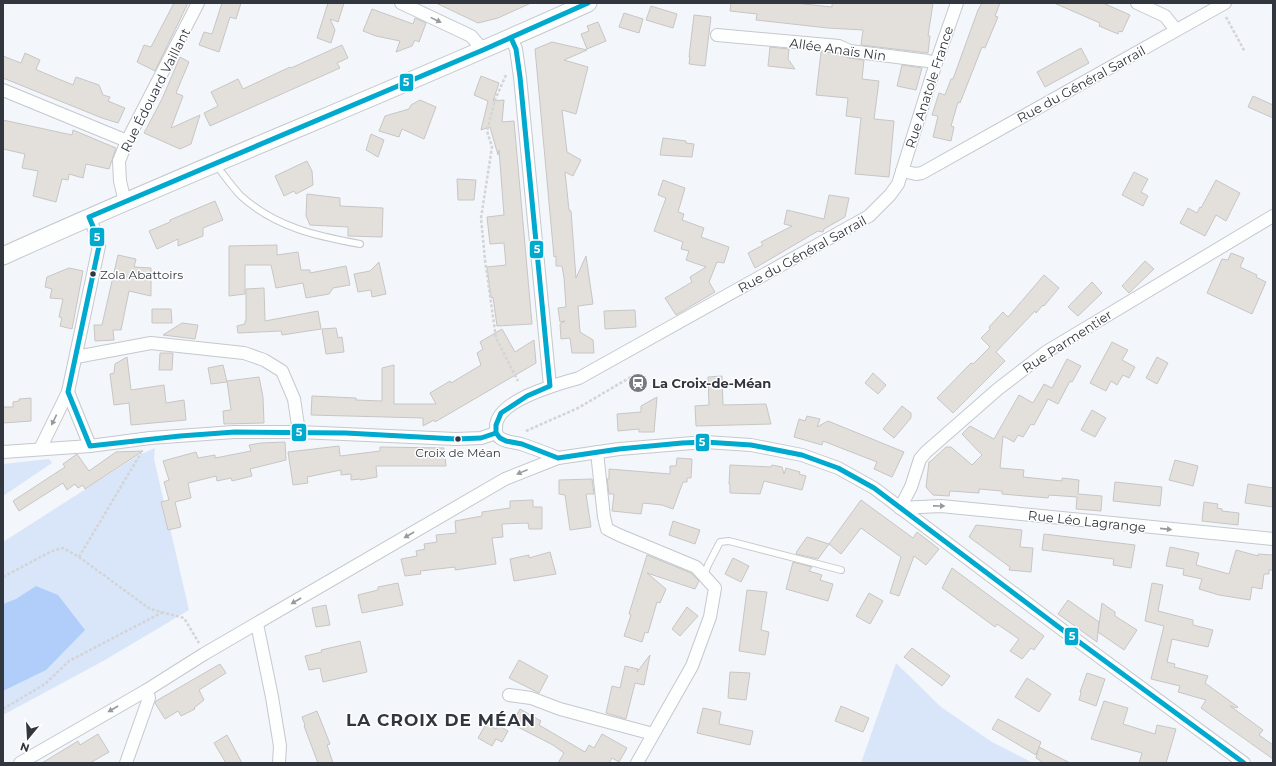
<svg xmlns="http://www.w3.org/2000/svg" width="1276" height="766" font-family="Montserrat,sans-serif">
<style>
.green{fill:#d9e6f9}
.water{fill:#b1cdfa}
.building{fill:#e3e0dc;stroke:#c8c6c5}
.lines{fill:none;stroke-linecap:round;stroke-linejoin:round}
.lane-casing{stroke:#c5c8cd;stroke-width:8}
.street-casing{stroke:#c5c8cd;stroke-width:14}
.secondary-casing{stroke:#c5c8cd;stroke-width:19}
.path{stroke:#d3d4d6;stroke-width:2.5;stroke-dasharray:3 2;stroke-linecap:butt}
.lane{stroke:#fdfefe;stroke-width:6}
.street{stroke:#fdfefe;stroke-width:12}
.secondary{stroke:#fdfefe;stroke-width:17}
.bus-1-casing{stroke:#fff;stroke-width:8}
.bus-1{stroke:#00a9ce;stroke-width:5}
.oneway{fill:#989a9e}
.bus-dot{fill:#32373f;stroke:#fff;stroke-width:1.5}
.labels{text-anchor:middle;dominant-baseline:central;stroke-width:3;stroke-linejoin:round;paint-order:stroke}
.bus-label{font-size:12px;fill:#32373f;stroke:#fff;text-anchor:start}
.street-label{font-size:13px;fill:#32373f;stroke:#fff}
.poi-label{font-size:13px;font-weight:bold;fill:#32373f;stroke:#fff;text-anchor:start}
.district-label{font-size:17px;font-weight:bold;letter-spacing:1px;fill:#32373f;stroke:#fff}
.line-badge{stroke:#fff;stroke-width:1.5}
.badge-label{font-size:11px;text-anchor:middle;font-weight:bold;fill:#fff}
</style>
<rect width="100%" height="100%" fill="#f3f6fa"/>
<g class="green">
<path d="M155,448L154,459L189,610L105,660L3,715V542L139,455Z"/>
<path d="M49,459L52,463L3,496V464Z"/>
<path d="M896,663L941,707L992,742L1033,763H861Z"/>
</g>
<path class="water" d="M36,586L58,595L85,630L46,670L3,691V604L16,599Z"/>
<g class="building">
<path d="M174,3H188L155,71L137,62L144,45L151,47Z"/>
<path d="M222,3H241L236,19L230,17L219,52L199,45L204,32L212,34Z"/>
<path d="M328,3H344L338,22L330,19L335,30L331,43L317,38Z"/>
<path d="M436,3H531L498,18L478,23Z"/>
<path d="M731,3H795L832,7V3H933L928,36H930L928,53L861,45L863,30L828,28L756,20L757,14L730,11Z"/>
<path d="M982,3H1000L995,16L998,17L985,48L982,47L960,103L958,102L951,126L954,127L951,141L933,137L938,116L932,115L939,93L945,95L951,79H953L978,10Z"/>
<path d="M1054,3H1103L1130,15L1122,32L1119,31L1118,34L1099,26L1100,23Z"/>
<path d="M651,6L677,14L673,28L646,20Z"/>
<path d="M372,9L413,24L415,18L426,23L419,42L415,40L412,46L396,52L400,41L376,36L363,31Z"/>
<path d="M624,13L643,19L639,33L619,27Z"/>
<path d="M694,15L711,17L705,66L689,64L690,57H689Z"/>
<path d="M598,22L606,41L587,49L581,34L589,31L587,26Z"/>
<path d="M552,42L587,50L564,60L588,67L576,114L562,110L567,152L581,160L573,176L565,172L569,210L571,211L576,278L586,256L593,304L578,306L580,332L593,340L594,353H572L570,338L561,339L560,324L565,321L560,322L558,308L566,307L564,278L562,266H556V256L554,257L535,49Z"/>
<path d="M342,45L348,58L337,63L340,68L210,126L204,113L218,106L211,92L238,79L243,89L290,67L291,68Z"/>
<path d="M770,47L789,49L788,59L795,69L768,66Z"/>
<path d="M1081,48L1089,63L1045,87L1037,72Z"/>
<path d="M821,52L837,53L849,58L864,60L862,79L879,81L874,119L894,121L889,177L855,174L861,118L846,116L848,98L816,95Z"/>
<path d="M25,53L40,60L36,69L37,70L73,85L76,77L99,85L103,95L110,97L108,101L125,108L118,123L102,118L3,78V56L21,63Z"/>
<path d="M180,57L189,62L176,93L183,96L171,128L200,115L191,144L180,149L144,133L162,99Z"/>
<path d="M902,65L922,68L916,90L897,86Z"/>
<path d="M481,76L499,83L493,101L504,100L502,122L514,121L532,324L497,326L493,297L491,298L487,267L506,265L504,243L490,244L487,217L504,215L499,150L498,155L490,127L481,130L488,101L474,95Z"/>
<path d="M1253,96L1273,105V118L1248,107Z"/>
<path d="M420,100L436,107L424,139L402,129L399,137L379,131L385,116L409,109L411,105Z"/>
<path d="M3,120L72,135L73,130L116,148L109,169L86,164L83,178L69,174L68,180L62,179L56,202L33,196L38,171L22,168L25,154L3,149Z"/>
<path d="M371,134L384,140L378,157L366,150Z"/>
<path d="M663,138L686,141V143L694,144L692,157L660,155Z"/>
<path d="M307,161L312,171L313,185L296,194L294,191L284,196L275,176Z"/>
<path d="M1134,172L1148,179L1141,192L1148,196L1143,206L1122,195Z"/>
<path d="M457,179L476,180L474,200H458Z"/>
<path d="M663,180L685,188L678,212L684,214L682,220L704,228L701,237L729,247L724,263L717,262L709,282L715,292L676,315L665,298L692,282L690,277L706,267L686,260L689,251L681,249L683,242L654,231L666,198L658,195Z"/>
<path d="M1216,180L1240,193L1226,221L1216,215L1205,236L1180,223L1188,208L1197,213L1200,207L1201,208Z"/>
<path d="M307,194L340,198V206L383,208L382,237L348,236V227L310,225L306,216Z"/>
<path d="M829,195L849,198L845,217L824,229L823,232L818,231L755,268L748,253L763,245L761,242L792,226L784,224L787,210L824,219Z"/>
<path d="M215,201L223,220L203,228V236L178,246V239L157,249L149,231L170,222V220Z"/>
<path d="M277,245V255L298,252L301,270H310V273L346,266L350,285L333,288L329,294L306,298L303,283L276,288L271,265H245V294L229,296V246Z"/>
<path d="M1231,253L1244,258L1240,267L1257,275L1256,277L1266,282L1252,314L1207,293L1222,259L1228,260Z"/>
<path d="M118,255L136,259L134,267L151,268V296L129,291L121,330H113L114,340L95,341L94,325H102Z"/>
<path d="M1145,261L1154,269L1129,293L1122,286Z"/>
<path d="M379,262L386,294L372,297L371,290L358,292L354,274L370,271Z"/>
<path d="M69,268L83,271L72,329L60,326L62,318L59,317L63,299L50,298L52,289L45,287L47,277Z"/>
<path d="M1044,275L1059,288L1044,306L1043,305L1036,313L1035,311L996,352L1005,361L953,413L937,398L971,363L973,364L990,347L981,338L990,329L989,327L1003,312L1008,317Z"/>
<path d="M1092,282L1102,293L1078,316L1068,307Z"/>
<path d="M264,288L265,321L318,311L321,329L282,335L281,331L238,333L237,326L245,324V321H246V289Z"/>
<path d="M152,309H171L172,323H152Z"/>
<path d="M635,310L636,327L605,329L604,311Z"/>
<path d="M182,323L198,325L195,339L163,335Z"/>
<path d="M336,328L338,338L342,337L344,352L326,354L322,329Z"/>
<path d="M502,329L515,352L534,340L536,363L435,422L434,420L423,426V418L311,415L312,396L356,398V400L382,401V368L394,365V404H436L430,393L450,381L451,383L481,365L477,353L483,349L480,342Z"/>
<path d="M1112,342L1128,350L1122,360L1135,367L1129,378L1123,375L1117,385L1111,381L1106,391L1090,383Z"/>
<path d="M160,353H173L172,370H159Z"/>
<path d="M127,357L131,390L164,385L166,403L184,400L186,420L131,425L129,403L114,405L110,374L114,373L115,364Z"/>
<path d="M1157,357L1168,363L1157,384L1146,378Z"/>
<path d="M1067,359L1081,366L1072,382L1070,381L1058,404L1048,399L1034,425L1031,424L1023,437L1018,435L1014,442L1003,436L1000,468L1024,470L1023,477L1062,481V478L1079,480L1078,494L1102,496L1101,511L1076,509L1077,497L1049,495L1048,498L1002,494V491L979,489V493L950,491L949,496L933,495L926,487L929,462L931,461L946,447H951L972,465L982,455L962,434L970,426L994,439L1019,395L1033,403L1044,384L1052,388Z"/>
<path d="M223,365L227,382L211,384L208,368Z"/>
<path d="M873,373L886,385L878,394L865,383Z"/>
<path d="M722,376L723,405L766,404L771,424L696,426L695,406L709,405L708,377Z"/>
<path d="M259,377L263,397L264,423L224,424L223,411L231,410L227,381Z"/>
<path d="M657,397L654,432H639V429L618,431L617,414L641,412V406Z"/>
<path d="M31,398V421L3,423V407H13V402L19,401V399Z"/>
<path d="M902,406L911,413V418L894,438L883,429Z"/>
<path d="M1092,410L1106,418L1095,437L1081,430Z"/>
<path d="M807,416L820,419L817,427L828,421L904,452L892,477L874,469L877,462L823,441L822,445L794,437L799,419L805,421Z"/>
<path d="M285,442L286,460L250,469L252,476L232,481L231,478L217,481L216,476L188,483L191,498L175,502L181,527L168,530L161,502L169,500L164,482L169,480L163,461L196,452L198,458L215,455V458L251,451L249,445L261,443Z"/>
<path d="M339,446L340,456L380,451V447L444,448L446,466H376L377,477L360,480V479L351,480V474L341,475V470L307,477L308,483L293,485L288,452Z"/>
<path d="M143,451L85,489L83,485L78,488L75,484L67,490L63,483L19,511L13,501L65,467L63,464L77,454L89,471L116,452Z"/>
<path d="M677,458L692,459L691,478H687V482H683L673,509L662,505L643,503L641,514L612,511L614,494H609L607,479H609V469L670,474V466H676Z"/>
<path d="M1175,460L1198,466L1193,486L1169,480Z"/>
<path d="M730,465L771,467L772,465L782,467L784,474L786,468L800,472L799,474L806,476L802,490L764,481L760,494L730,493V484H729Z"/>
<path d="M592,479L594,494H586L591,527L570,530L565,495L559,494V480Z"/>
<path d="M1115,482L1162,487L1160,506L1113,501Z"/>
<path d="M1248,484L1273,488V507L1245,503Z"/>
<path d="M533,500V507H542V529H529L528,523L502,524L503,537L492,538L496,564L455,570V567L420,571L421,574L405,576L401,559L417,556L416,551L425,549L424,544L437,542L436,535L456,533L455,521L482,516V512L510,508V501Z"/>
<path d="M861,500L913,538L917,532L939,549L926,565L914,556L899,596L890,593L901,557L861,528L841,554L829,544Z"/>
<path d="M1204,502L1218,504L1217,508L1222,509V511L1239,513L1238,525L1202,521Z"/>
<path d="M673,521L700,530L695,544L669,535Z"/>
<path d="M976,525L1022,530L1020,547L1033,548L1031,572L1009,570L1010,567L969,537Z"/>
<path d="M1044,534L1135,545L1131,568L1113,565L1114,559L1042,550Z"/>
<path d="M807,537L829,544L818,559L796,554L797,551Z"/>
<path d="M1170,547L1199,553L1196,565L1229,574L1236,550L1258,556V554L1273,555V570H1269V574H1264L1262,589L1252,587L1250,600L1219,595L1199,589L1202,579L1183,575L1184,569L1166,566Z"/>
<path d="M550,552L556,574L514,581L510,559L529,555V558Z"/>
<path d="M647,555L691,573L699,581L695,589L647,573L666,589L660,603L657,602L648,633L645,632L642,642L624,636L631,615L629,614Z"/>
<path d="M733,558L749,566L741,582L725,574Z"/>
<path d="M793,562L812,567L809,571L822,575L820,580L833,584L828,601L786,589Z"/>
<path d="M952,568L1044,636L1034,650L1031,648L1022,659L1010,651L1019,639L997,624L995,627L942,588Z"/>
<path d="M398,583L403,605L362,613L358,595L378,590V587Z"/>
<path d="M1152,583L1163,585L1158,611L1193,620V625L1213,630L1208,647L1172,639L1167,662L1175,664L1174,667L1208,676L1205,683L1238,707L1237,708L1230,706L1263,730L1259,735L1273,745V759L1201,708L1206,700L1178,692L1180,686L1151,679L1164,626L1145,621Z"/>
<path d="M747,590L767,592L761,630L769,632L765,655L739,651Z"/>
<path d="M869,593L883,601L870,624L856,616Z"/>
<path d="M1068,600L1099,622L1097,642L1058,614Z"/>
<path d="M1102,603L1115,612V616L1137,630L1124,650L1098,632Z"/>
<path d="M326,605L330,625L316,627L312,608Z"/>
<path d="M687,607L698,616L680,636L672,629Z"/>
<path d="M360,641L367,672L323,682L320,668L309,670L305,656L322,652L321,650Z"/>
<path d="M912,648L950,676L942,686L904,657Z"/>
<path d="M650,655L644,685L635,683L626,719L606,713L612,686L620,688L625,666L638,669L637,672Z"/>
<path d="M519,660L548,676L539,693L509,678Z"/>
<path d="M220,664L226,673L199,690L204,700L194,708L195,709L181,716L178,711L165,719L155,703L156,701Z"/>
<path d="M730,672L750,673L746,700L728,698Z"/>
<path d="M1087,673L1105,679L1096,706L1079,700L1081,693L1080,692Z"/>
<path d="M1027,678L1051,694L1039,712L1015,697Z"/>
<path d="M1104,701L1128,708L1123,724L1155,734L1157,725L1176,729L1166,763H1139L1142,753L1091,739Z"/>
<path d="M841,706L869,718L863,732L835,721Z"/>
<path d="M703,708L721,712L719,724L753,731L750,745L697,733Z"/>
<path d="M520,709L541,721L539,725L585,752L589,745L594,748L602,734L627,748L619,762L612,758L609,763H558L564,753L553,745L512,724Z"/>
<path d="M317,711L330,744L327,745L333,763H318L304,726L305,725L302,717Z"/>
<path d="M998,719L1041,742L1036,755L992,729Z"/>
<path d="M486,724L496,729L498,725L508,731L502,742L496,739L492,746L478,738Z"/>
<path d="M98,734L109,752L90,763H42L78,741L80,745Z"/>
<path d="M227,735L242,763H226L214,743Z"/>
<path d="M1039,747L1070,763H1044L1036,758Z"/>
</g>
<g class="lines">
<g class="lane-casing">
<g id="lane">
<path d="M216,165C224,175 232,187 241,196C275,227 316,236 360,244"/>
<path d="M704,575L708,565L720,542L729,541L841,570"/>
</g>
</g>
<g class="street-casing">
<g id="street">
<path d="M401,3L471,36L483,50"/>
<path d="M1137,3L1165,16L1176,30"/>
<path d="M717,35L839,46L850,51L928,61L936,63"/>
<path d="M511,38L516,49L520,77L550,386"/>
<path d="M3,90L127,141"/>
<path d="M902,171L916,174L922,173L1225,3"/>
<path d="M125,202L120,181L119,161L127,141L198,3"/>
<path d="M76,357L151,343L244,353L264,360L282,371L294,399L299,432"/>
<path d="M68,392L90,446"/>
<path d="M40,449L68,392L99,246L97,236L89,217"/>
<path d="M3,452L90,446L150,438L234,432H299L456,439L481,438L496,433"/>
<path d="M597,452L604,517L607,529L619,535L696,567L715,588L710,617L692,666L637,763"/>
<path d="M558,458C547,453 535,449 524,445C516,442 507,443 500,438C496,435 496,432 496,427C496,400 558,384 579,378L869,216L890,195L898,184L936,63L957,3"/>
<path d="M900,508L911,487L920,459L926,452L998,389L1046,352L1273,216"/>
<path d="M900,508L941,506L1273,539"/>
<path d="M257,624L272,697L280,746L279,763"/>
<path d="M509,695L531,698L560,709L653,734"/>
<path d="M20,763L147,690L204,654L505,479L558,458L619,449L705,442L751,445L802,455L838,468L874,488L1060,628L1244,763"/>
<path d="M126,763L149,698L147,690"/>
</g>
</g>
<g class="secondary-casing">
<path id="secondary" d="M3,256C196,168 395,91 588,3"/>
</g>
<g class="path">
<path d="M1226,17L1245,52"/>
<path d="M506,75L495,100L487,131L492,147L481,218L485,260L496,338L518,381"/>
<path d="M526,431L578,408L636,374L643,388"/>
<path d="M79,557L141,453"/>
<path d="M3,577L52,551L63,548L79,557L150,609L184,618L199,643"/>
<path d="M3,709L45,684L69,661L163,612"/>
</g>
<use href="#lane" class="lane"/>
<use href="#street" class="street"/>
<use href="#secondary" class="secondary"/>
<g class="bus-1-casing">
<g id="bus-1">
<path d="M511,38L516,49L520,77L550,386L527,396L501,413L496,425V433L500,438L506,441L522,444L558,458L619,449L682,443L705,442L751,445L802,455L838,468L874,488L1060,628L1244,763"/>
<path d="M496,433L481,438L456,439L346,433L235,432L180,436L90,446L68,392L99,246L97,236L89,217L483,50L588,3"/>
</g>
</g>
<use href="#bus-1" class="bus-1"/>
</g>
<defs><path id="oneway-solid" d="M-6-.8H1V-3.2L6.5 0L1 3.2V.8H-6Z"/></defs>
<g class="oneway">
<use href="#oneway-solid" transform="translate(436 20) rotate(26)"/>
<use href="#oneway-solid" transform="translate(54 420) rotate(116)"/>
<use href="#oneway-solid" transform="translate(522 472) rotate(158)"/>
<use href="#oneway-solid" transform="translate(939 506) rotate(1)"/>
<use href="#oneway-solid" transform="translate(1166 529) rotate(6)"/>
<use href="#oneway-solid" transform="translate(409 535) rotate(150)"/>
<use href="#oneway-solid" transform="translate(296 601) rotate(150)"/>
<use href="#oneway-solid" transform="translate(113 709) rotate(150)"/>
</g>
<defs>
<g id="station-disc" transform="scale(1)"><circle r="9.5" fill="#767a80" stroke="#fff"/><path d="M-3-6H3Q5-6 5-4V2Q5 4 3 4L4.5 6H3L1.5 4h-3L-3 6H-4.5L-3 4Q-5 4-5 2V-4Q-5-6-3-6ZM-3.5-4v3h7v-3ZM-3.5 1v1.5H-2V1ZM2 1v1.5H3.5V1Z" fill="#fff"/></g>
</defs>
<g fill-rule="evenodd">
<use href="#station-disc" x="638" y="383"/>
</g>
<g class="bus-dot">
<circle cx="93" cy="274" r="3.5"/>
<circle cx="458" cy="439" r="3.5"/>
</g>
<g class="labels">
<g class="bus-label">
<text x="100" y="274">Zola Abattoirs</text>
<text x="458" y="452" text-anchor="middle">Croix de Méan</text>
</g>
<g class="street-label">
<text transform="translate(838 49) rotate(8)">Allée Anaïs Nin</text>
<text transform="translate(1081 84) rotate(-29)">Rue du Général Sarrail</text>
<text transform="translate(929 87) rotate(-72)">Rue Anatole France</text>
<text transform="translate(155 90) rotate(-63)">Rue Édouard Vaillant</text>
<text transform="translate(802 254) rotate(-29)">Rue du Général Sarrail</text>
<text transform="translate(1067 341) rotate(-33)">Rue Parmentier</text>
<text transform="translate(1087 521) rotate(6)">Rue Léo Lagrange</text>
</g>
<g class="poi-label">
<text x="652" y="383">La Croix-de-Méan</text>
</g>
<g class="district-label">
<text x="441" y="720">LA CROIX DE MÉAN</text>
</g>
</g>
<g class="line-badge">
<rect x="399" y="73" width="15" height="19" rx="4" fill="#00a9ce"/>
<rect x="89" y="227" width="16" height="20" rx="4" fill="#00a9ce"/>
<rect x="529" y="240" width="15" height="19" rx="4" fill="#00a9ce"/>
<rect x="291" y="423" width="16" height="19" rx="4" fill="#00a9ce"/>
<rect x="695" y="433" width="15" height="19" rx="4" fill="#00a9ce"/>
<rect x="1064" y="627" width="15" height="19" rx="4" fill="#00a9ce"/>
</g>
<g class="badge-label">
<text x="406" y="86">5</text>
<text x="97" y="241">5</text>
<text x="537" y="253">5</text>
<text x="299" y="436">5</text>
<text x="702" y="446">5</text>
<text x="1072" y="640">5</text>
</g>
<rect width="1276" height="766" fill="none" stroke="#32373f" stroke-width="8"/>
<g transform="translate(28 738) rotate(198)" stroke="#ffffff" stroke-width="3" paint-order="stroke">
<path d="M0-3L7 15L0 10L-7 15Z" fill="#32373f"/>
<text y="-6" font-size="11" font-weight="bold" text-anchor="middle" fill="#32373f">N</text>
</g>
</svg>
